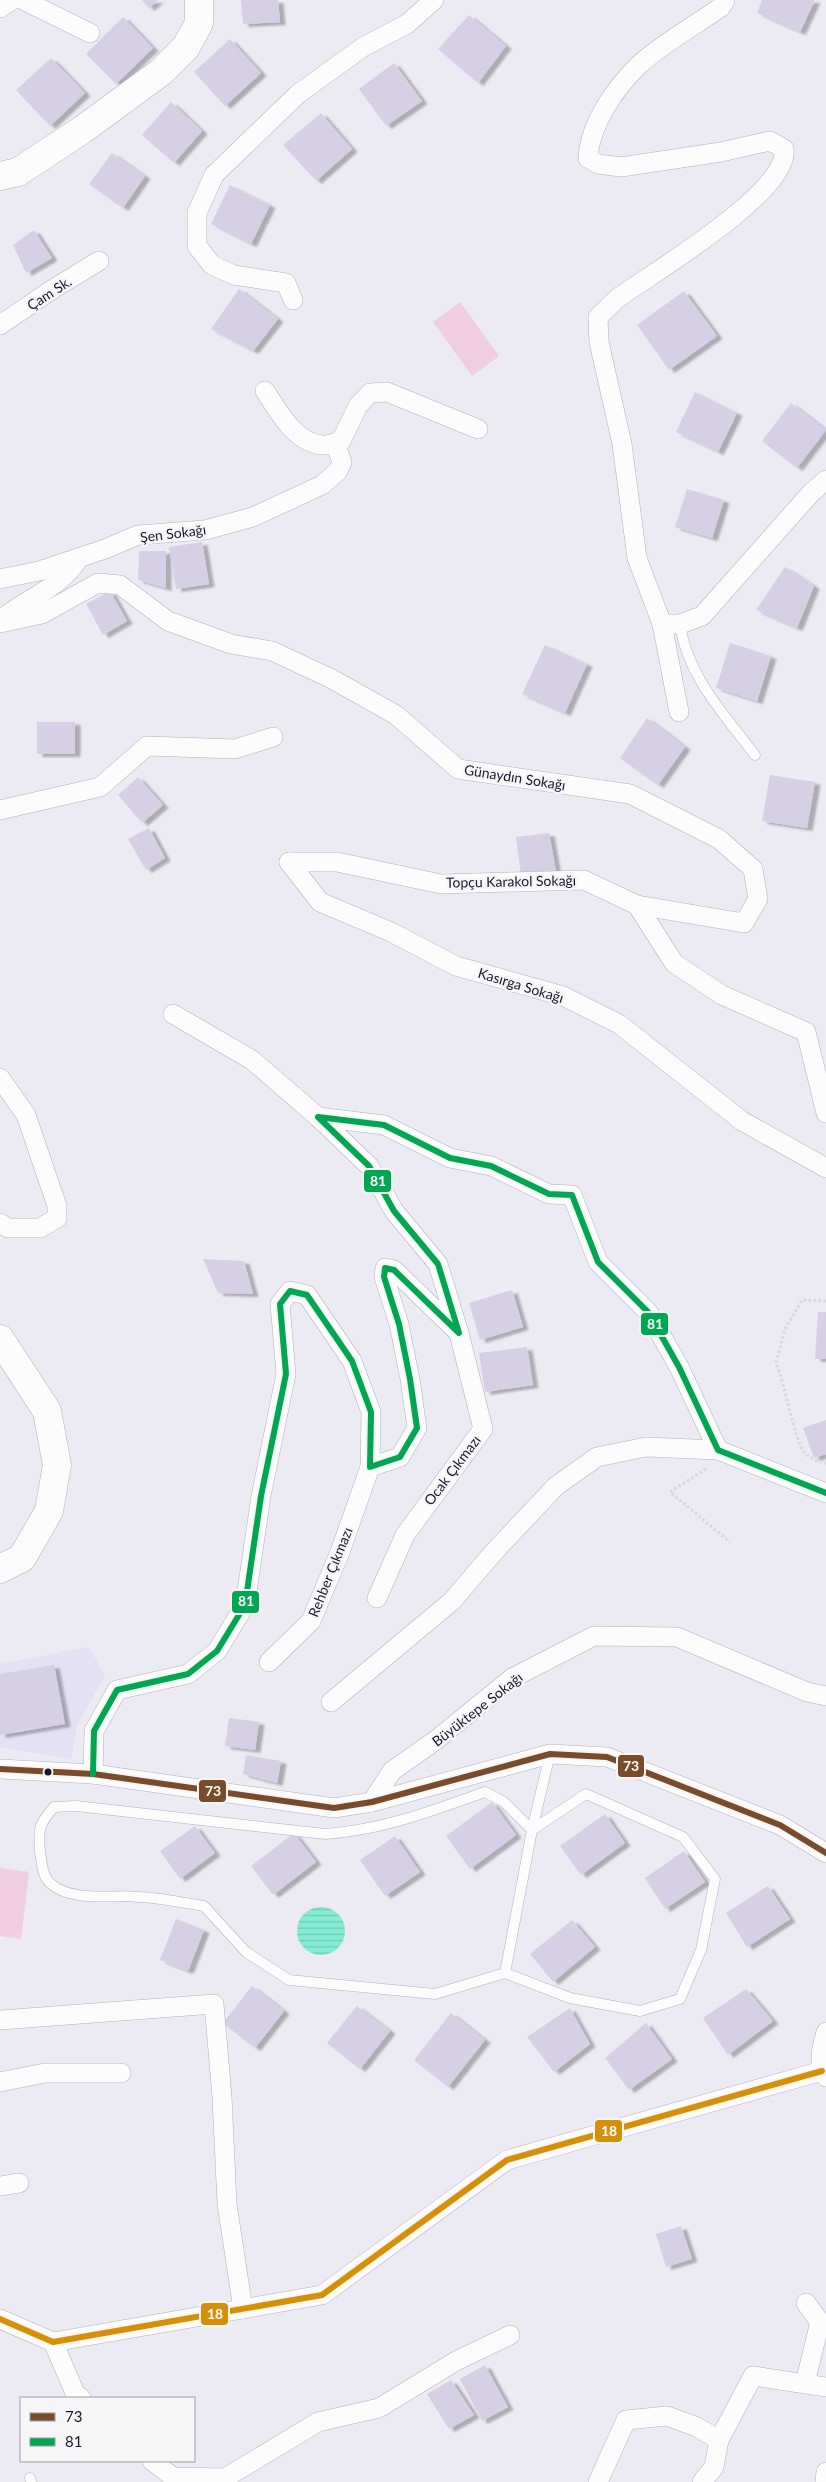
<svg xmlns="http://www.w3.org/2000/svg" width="826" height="2482" font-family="Lato,sans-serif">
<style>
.built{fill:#e4e0f5}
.pitch{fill:#f1cedf}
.water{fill:url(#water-rules)}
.building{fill:#d5d0e6;filter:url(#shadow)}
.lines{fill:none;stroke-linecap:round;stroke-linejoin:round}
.lane-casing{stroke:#b2afbf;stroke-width:11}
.street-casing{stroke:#b2afbf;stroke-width:20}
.secondary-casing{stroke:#b2afbf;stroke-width:29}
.path{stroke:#d8d7da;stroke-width:3;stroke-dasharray:2.5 2.5;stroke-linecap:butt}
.lane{stroke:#fcfcfd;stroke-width:10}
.street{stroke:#fcfcfd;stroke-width:19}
.secondary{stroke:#fcfcfd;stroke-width:28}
.bus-1-casing{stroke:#f6f6f6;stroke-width:10}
.bus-2-casing{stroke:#f6f6f6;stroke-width:10}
.bus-3-casing{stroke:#f6f6f6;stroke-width:10}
.bus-1{stroke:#7a4b2a;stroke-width:6}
.bus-2{stroke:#00a651;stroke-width:6}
.bus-3{stroke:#d69007;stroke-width:6}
.bus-dot{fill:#1b1530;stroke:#f6f6f6;stroke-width:2}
.labels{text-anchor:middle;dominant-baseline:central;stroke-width:5;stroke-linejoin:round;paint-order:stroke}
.street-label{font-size:14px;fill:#1b1530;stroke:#f6f6f6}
.line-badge{stroke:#f6f6f6;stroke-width:2}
.badge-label{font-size:14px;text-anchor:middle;font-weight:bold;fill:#fff}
</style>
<defs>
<pattern id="water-rules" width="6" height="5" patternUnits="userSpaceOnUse" patternTransform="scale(1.25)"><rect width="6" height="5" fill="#85ebd2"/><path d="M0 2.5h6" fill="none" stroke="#72c9b5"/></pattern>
<filter id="shadow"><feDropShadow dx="5.5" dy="3" stdDeviation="1" flood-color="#0004"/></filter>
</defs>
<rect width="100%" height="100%" fill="#eceaf2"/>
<path class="built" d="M89,1647L105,1676L78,1723L71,1759L0,1747V1664Z"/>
<g class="pitch">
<path d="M460,302L499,356L472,376L433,322Z"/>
<path d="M0,1868L29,1872L21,1939L0,1936Z"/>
</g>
<circle class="water" cx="321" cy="1931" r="24"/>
<g class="building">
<path d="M142,0H158L149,8Z"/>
<path d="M241,0H278L280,22L243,24Z"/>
<path d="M762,0H815L800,32L757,13Z"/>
<path d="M469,15L506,46L478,83L438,49Z"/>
<path d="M123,17L153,48L116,84L86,54Z"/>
<path d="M230,39L261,73L225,106L194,72Z"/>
<path d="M51,58L85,93L50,126L16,90Z"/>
<path d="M394,63L422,101L386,126L359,89Z"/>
<path d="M171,102L202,131L174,163L142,135Z"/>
<path d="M321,113L352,149L316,181L283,145Z"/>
<path d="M112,153L145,176L123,208L89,184Z"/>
<path d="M230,185L270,205L251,244L211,224Z"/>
<path d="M34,230L52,258L26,273L13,245Z"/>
<path d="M239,289L278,319L253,351L211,329Z"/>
<path d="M684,291L717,336L669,370L637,325Z"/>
<path d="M695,392L737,413L718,452L676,432Z"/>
<path d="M791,403L826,430L797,468L762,441Z"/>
<path d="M687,489L724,500L712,538L675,527Z"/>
<path d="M202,542L209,584L176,589L169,547Z"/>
<path d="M139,551H166V588L138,580Z"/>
<path d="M785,567L814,586L797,628L756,610Z"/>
<path d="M110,591L127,621L103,635L86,604Z"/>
<path d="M730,643L771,656L757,701L716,688Z"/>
<path d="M545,645L587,664L565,713L522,694Z"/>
<path d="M647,718L685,747L658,785L620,758Z"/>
<rect x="37" y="722" width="38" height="32"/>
<path d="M770,775L815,782L807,828L762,821Z"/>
<path d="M138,777L163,805L142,823L118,795Z"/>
<path d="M149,828L165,858L146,870L128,839Z"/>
<path d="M549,833L556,872L521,876L516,837Z"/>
<path d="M203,1259L244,1261L253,1294L218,1293Z"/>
<path d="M512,1290L523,1327L480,1340L469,1303Z"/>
<path d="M818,1312H826V1359H815Z"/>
<path d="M527,1347L533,1385L485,1392L479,1353Z"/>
<path d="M826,1420V1454L814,1458L803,1428Z"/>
<path d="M54,1665L65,1724L0,1735V1674Z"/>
<path d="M229,1718L259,1722L255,1750L225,1746Z"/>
<path d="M246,1755L281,1761L277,1783L243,1774Z"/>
<path d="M492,1802L516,1835L470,1869L446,1836Z"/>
<path d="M605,1814L625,1843L581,1875L560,1846Z"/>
<path d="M195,1826L215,1853L180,1879L160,1851Z"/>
<path d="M294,1833L316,1862L273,1895L251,1866Z"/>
<path d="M395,1836L420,1872L385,1896L360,1860Z"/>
<path d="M684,1851L705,1882L665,1909L645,1878Z"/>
<path d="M768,1886L790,1919L747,1947L726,1913Z"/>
<path d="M176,1919L204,1930L188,1971L160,1960Z"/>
<path d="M572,1920L595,1947L553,1982L530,1954Z"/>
<path d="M252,1986L284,2011L255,2048L223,2023Z"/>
<path d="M746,1989L773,2021L728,2055L703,2018Z"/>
<path d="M357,2006L390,2031L360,2069L327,2043Z"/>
<path d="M570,2008L590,2044L554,2072L527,2037Z"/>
<path d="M451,2013L485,2040L448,2087L414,2060Z"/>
<path d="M646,2023L672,2059L629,2090L605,2058Z"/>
<path d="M681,2226L692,2259L666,2267L656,2234Z"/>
<path d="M485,2365L508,2407L482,2421L460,2379Z"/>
<path d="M451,2380L474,2415L449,2429L427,2394Z"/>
</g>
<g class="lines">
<g class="lane-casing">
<g id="lane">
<path d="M680,624C687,676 724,714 755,755"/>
<path d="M505,1973L570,1998L640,2011L680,1999L701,1950L715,1879L683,1837L586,1794L532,1830L504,1802L485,1792C431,1811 383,1830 325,1834L76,1806L54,1807C39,1824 38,1829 40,1852C42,1862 42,1877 51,1884C74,1903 113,1894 140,1897C162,1898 183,1903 204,1906L246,1952L289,1980L435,1994L505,1973L532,1830L550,1754"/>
<path d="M30,2478L31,2482"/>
</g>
</g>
<g class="street-casing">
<g id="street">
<path d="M23,0L90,33"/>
<path d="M0,8L12,0"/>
<path d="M293,300L286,283L234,275L212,265L197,246V213L214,175L298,94L363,47L407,24L434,0"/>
<path d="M0,325L53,289L99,261"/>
<path d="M265,391C279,412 294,442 322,445C328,446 336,442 341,441L358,406L370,393L387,392L478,429"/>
<path d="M0,579L39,571L105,549L138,535L205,530L253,517L322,485L338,471L342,462L335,443"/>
<path d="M0,620C26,599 62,587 79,558"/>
<path d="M0,623L42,614L98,583L120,585L168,621L231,644L272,651L332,679L396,715L458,769L630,794L719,839L753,869L758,899L744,923L637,905"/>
<path d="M662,624H680L702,616L811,493L826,480"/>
<path d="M679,712L662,624L637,558L622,444L599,342L598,317C605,311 611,304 618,298C651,274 791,191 784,149L770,141L721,152L621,167L598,164L588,158C590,124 615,88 639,65C660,45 697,24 721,7L725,0"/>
<path d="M0,810L100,787L147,746L235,749L273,737"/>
<path d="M289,862H337L441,884L584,880L637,905L674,963L722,995L806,1032L826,1113"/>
<path d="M289,862L320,902L391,932L456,966L563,996L619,1024L742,1121L826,1168"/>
<path d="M173,1014L252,1060L318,1117"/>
<path d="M0,1078L26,1115L57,1206V1218L40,1228H8L0,1223"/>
<path d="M377,1598L405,1535L483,1429L459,1333"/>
<path d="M269,1662L311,1621L340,1552L370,1467"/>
<path d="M331,1702L452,1601L493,1553L556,1486L597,1457L646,1447L718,1450"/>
<path d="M0,1769L93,1774L334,1808L372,1802L550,1754L607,1757L780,1825L826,1853"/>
<path d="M93,1774L94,1731L117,1690L188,1674L217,1651L245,1605L261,1496L286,1374L280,1304L290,1291L307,1295L352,1361L371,1412L370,1467L400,1457L417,1428L410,1379L399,1324L384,1277L385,1268L394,1270L459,1333L438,1264L394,1211L369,1166L318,1117L384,1125L450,1158L491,1166L549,1194L572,1195L598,1262L648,1312L679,1367L718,1450L826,1493"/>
<path d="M372,1802L392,1771L436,1740L512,1678L594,1636L677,1637L807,1692L826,1696"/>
<path d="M0,2020L214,2004L222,2097L227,2204L243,2309"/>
<path d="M826,2032C822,2046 817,2065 826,2077"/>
<path d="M0,2082L45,2073H121"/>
<path d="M0,2186L19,2183"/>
<path d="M0,2319L53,2342L322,2295L507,2160L822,2071"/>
<path d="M53,2342L75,2393L81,2398"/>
<path d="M805,2383L820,2322L806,2303"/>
<path d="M719,2440L753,2376L826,2387"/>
<path d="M152,2461L173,2477L225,2478L318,2422L379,2408L456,2361L510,2335"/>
<path d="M598,2482L626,2420L667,2416L697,2427L719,2440L714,2467L702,2482"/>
<path d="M825,2482L826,2472"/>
</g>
</g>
<g class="secondary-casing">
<g id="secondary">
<path d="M0,176L18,172L82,130L161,72L186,47L199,23V0"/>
<path d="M0,1339L47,1411L57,1465L49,1511L22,1558L0,1569"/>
</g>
</g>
<g class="path">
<path d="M826,1301L802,1300L785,1329L776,1363C785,1383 794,1441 805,1453C811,1459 818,1461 826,1463"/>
<path d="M706,1469L670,1492L730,1542"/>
</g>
<use href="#lane" class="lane"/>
<use href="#street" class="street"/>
<use href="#secondary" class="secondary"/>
<g class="bus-1-casing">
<path id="bus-1" d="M0,1769L93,1774L334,1808L372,1802L550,1754L607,1757L780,1825L826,1853"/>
</g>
<g class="bus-2-casing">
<path id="bus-2" d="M93,1774L94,1731L117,1690L188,1674L217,1651L245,1605L261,1496L286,1374L280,1304L290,1291L307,1295L352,1361L371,1412L370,1467L400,1457L417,1428L410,1379L399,1324L384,1277L385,1268L394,1270L459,1333L438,1264L394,1211L369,1166L318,1117L384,1125L450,1158L491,1166L549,1194L572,1195L598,1262L648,1312L679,1367L718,1450L826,1493"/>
</g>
<g class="bus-3-casing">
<path id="bus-3" d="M0,2319L53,2342L322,2295L507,2160L822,2071"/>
</g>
<use href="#bus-1" class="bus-1"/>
<use href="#bus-2" class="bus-2"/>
<use href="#bus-3" class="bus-3"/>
</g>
<circle class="bus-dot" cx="48" cy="1772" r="4.5"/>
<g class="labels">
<g class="street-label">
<text transform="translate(49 293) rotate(-33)">Çam Sk.</text>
<text transform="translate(173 533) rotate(-7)">Şen Sokağı</text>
<text transform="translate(515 777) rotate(9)">Günaydın Sokağı</text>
<text transform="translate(511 881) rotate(-1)">Topçu Karakol Sokağı</text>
<text transform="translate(521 985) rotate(17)">Kasırga Sokağı</text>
<text transform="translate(452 1470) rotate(-53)">Ocak Çıkmazı</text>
<text transform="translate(330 1572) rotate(-68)">Rehber Çıkmazı</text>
<text transform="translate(477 1709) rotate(-38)">Büyüktepe Sokağı</text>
</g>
</g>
<g class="line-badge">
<rect x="363" y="1169" width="29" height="24" rx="5" fill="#00a651"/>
<rect x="640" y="1312" width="29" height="24" rx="5" fill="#00a651"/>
<rect x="231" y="1590" width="29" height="24" rx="5" fill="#00a651"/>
<rect x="617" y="1754" width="28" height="24" rx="5" fill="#7a4b2a"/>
<rect x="198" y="1779" width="29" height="24" rx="5" fill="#7a4b2a"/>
<rect x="594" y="2119" width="29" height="24" rx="5" fill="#d69007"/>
<rect x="200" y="2302" width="29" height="24" rx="5" fill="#d69007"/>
</g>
<g class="badge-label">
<text x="378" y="1186">81</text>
<text x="655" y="1329">81</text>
<text x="246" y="1606">81</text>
<text x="631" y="1771">73</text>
<text x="213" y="1796">73</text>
<text x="609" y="2136">18</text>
<text x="215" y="2319">18</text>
</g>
<rect x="20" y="2397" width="175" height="65" fill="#f6f6f6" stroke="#9e9ca7"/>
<rect x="30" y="2413" width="25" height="8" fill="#7a4b2a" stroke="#9e9ca7"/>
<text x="65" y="2422" font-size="15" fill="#1b1530">73</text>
<rect x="30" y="2438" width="25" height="8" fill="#00a651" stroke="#9e9ca7"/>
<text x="65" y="2447" font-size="15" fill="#1b1530">81</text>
</svg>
